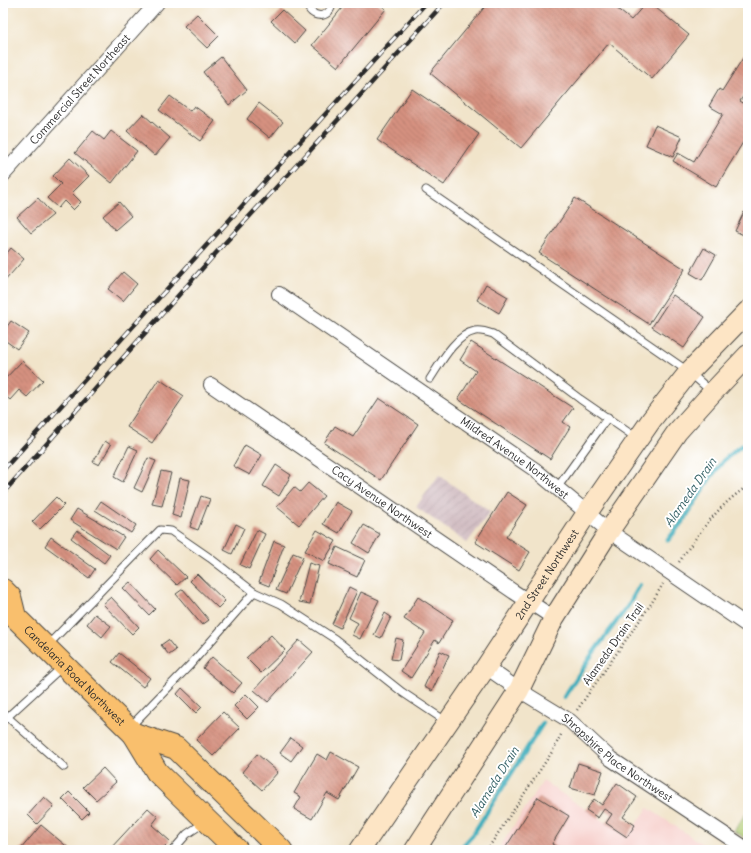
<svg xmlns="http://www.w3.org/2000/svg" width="751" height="853" font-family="Delius,sans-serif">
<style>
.built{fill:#f7d0cc}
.industrial{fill:url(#industrial-furrows)}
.park{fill:url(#park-tufts);stroke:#6c7a4d}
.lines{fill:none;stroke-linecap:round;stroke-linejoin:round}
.stream{stroke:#40afbd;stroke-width:4.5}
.building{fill:url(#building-back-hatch)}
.lane-casing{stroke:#494743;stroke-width:9}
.street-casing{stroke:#494743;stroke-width:16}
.secondary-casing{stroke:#494743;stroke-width:22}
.primary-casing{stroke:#494743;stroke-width:24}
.path{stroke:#494743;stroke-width:2.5;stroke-dasharray:1 3;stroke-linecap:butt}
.lane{stroke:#fff;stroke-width:7}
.street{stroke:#fff;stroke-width:14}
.secondary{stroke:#fde5c5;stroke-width:20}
.primary{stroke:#f9bf6d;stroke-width:22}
.rail-casing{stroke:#2b2b2b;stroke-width:4.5}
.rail{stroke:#fff;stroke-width:3;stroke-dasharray:9;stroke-linecap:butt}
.labels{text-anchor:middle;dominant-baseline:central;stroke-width:4;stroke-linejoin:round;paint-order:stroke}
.street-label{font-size:11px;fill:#2b2b2b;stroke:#fff}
.water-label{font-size:12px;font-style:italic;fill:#336065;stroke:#fff}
</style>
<defs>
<pattern id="industrial-furrows" width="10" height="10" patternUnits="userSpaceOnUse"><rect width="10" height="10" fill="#d2bec3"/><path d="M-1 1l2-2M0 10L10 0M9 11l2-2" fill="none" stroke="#b4a3a8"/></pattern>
<pattern id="park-tufts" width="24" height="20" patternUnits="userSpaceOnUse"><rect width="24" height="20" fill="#adc96f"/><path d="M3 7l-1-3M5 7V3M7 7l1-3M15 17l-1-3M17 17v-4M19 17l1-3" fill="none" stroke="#8da35b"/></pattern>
<pattern id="building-back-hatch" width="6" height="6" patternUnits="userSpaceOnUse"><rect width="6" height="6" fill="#d69180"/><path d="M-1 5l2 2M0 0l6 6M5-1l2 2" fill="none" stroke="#ae7769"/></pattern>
</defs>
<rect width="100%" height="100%" fill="#fff"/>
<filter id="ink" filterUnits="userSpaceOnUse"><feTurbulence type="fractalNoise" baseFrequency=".025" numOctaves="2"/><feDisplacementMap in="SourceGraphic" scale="8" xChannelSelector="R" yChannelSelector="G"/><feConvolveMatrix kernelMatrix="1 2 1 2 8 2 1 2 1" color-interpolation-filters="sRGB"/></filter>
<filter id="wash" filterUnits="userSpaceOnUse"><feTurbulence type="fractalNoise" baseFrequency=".012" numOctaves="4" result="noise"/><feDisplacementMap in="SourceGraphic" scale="16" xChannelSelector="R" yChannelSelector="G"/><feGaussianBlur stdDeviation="0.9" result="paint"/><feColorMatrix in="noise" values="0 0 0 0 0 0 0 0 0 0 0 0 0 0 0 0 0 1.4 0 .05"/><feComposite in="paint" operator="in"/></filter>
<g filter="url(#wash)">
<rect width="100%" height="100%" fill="#f1e4ca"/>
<path class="built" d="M543,781L627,837L648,808L711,850H498Z"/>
<path class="industrial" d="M439,475L490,512L467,543L416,507Z"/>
<path class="park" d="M748,810V840L734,831Z"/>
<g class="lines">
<g class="stream">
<path d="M668,540L685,518L710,478L723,461L738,448L748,442"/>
<path d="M564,697L593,653L628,606L640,585"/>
<path d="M459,850L472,836L543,723"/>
</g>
</g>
<g id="blocks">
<g class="building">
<path d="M346,3H378L386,9L338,67L312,45Z"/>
<path d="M488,3H610L631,20L646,3H650L689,35L652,79L609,43L521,148L430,73Z"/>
<path d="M282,10L305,31L295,43L271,21Z"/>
<path d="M197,14L219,36L207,48L184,26Z"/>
<path d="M748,50V89L740,101L748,106V134L716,187L673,161L678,153L694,162L723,114L709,106L719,89L722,91Z"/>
<path d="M221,57L247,90L229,105L203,72Z"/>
<path d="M412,89L479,134L444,185L377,140Z"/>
<path d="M170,96L190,111L194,106L215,121L200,141L159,110Z"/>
<path d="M259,103L283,122L270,138L247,119Z"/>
<path d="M143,114L170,138L155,156L127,131Z"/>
<path d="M655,125L682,137L673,157L646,145Z"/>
<path d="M93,131L104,140L111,131L137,151L112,183L75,153Z"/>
<path d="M70,158L89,176L72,193L81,202L73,210L64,201L58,208L47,198L61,184L53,176Z"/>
<path d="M38,198L53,215L31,233L17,217Z"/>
<path d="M575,198L685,269L649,324L539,253Z"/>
<path d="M119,202L131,216L115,230L103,216Z"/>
<path d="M744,212L748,214V237L735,231Z"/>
<path d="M11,248L24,259L3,283V258Z"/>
<path d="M704,248L716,255L702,280L690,273Z"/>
<path d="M123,272L137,284L123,301L108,289Z"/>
<path d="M486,284L508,297L499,313L477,300Z"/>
<path d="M673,295L705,317L684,348L652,327Z"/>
<path d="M11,321L29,333L17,349L3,339V332Z"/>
<path d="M471,342L573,408L563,422L570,427L550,459L458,399L476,371L460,360Z"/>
<path d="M22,361L43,380L27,397L19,390L10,400L3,394V381Z"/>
<path d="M159,379L184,396L152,443L127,427Z"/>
<path d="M379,398L418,424L381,480L324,443L335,426L353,437Z"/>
<path d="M105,441L111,445L99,465L93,462Z"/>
<path d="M245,445L262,455L250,475L233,466Z"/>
<path d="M129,446L138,450L123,482L114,477Z"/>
<path d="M148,458L156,461L142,492L134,488Z"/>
<path d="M276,465L291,475L279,496L263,486Z"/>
<path d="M161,471L171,473L162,506L152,504Z"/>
<path d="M180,478L190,480L181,518L172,515Z"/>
<path d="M308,483L324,496L299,525L277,507L294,487L300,492Z"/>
<path d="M507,492L527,505L506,537L530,552L519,570L475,542Z"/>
<path d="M201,496L210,499L198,530L190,527Z"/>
<path d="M56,497L64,505L40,529L32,522Z"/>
<path d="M101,501L136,525L131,533L95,510Z"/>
<path d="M336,502L352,511L339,533L323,524Z"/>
<path d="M77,509L124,537L116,549L70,520Z"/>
<path d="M236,524L244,528L232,554L224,550Z"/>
<path d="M364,525L380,534L369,553L353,543Z"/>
<path d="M77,530L110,555L104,563L71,538Z"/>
<path d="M257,530L265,534L249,569L240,565Z"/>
<path d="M317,530L336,541L324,561L305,551Z"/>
<path d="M51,537L95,569L89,578L45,546Z"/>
<path d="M274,541L284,545L269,586L259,582Z"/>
<path d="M337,547L365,560L357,577L329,564Z"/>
<path d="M158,550L186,577L177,585L150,559Z"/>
<path d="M293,553L303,557L286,594L276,590Z"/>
<path d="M309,563L319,566L310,604L299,602Z"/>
<path d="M197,574L225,601L218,608L190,581Z"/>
<path d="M130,582L155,609L149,615L123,588Z"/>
<path d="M349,587L357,591L340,628L332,624Z"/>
<path d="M183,589L209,620L202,625L176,594Z"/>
<path d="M361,592L379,600L360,639L352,635L358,623L349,618Z"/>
<path d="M111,597L139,627L132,634L103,604Z"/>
<path d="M418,597L453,620L439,643L435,640L411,678L401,671L425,633L404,619Z"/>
<path d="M385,613L391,617L381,638L374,635Z"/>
<path d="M95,614L111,626L102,637L87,624Z"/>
<path d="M271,635L285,650L261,673L246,658Z"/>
<path d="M396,638L403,640L399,660L391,659Z"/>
<path d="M168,640L176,650L169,655L161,645Z"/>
<path d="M299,640L313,652L268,702L254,690Z"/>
<path d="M440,651L449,655L432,691L424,687Z"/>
<path d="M119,653L150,678L143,687L112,662Z"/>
<path d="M212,657L242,683L233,693L203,668Z"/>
<path d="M182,688L202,707L196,713L177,694Z"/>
<path d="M246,694L259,707L247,719L234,706Z"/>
<path d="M223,712L240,728L213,756L196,740Z"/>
<path d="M291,738L302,746L291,761L280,753Z"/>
<path d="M331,752L358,767L339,800L327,793L312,819L294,809L301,797L294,793L317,754L327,760Z"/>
<path d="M257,754L278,772L262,790L242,772Z"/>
<path d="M578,763L603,771L595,795L570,788Z"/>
<path d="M103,768L116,782L96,800L83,787Z"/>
<path d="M617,783L637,797L623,817L635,825L627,837L606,823L612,814L604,809L598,818L586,810L594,799L602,805Z"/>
<path d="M69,792L89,812L82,819L62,799Z"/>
<path d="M44,797L54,806L37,824L28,815Z"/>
<path d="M538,797L569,816L552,844L558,848L557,850H504Z"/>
<path d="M148,808L158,817L152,825L170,841L161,850H109Z"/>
<path d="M41,825L71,850H20Z"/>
</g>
</g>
</g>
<g filter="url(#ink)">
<use href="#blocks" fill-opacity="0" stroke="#494743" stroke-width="1"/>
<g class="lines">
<g class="lane-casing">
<g id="lane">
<path d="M307,3C309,19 331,20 332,3"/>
<path d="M426,190L689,372L712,392"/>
<path d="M430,379C440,364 455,335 475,331C481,330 487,332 493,334L580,399L638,439"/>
<path d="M557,488L608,417"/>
<path d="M47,646L160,530L171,531L210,558L254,592L281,604L335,639L402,692L447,722"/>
<path d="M3,713L64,767"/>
<path d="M3,721L62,667"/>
<path d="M130,727L190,665L254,592"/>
<path d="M173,850L187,834L205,822"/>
</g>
</g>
<g class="street-casing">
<g id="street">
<path id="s1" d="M3,175L157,3"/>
<path id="s2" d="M279,294L534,469L609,531L748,626"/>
<path id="s3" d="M211,385L514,592L554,618"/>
<path id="s4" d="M486,667L519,690L570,721L611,759L748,850"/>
</g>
</g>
<g class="secondary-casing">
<g id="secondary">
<path id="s5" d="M360,850L486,667L587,513L652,419L689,372L748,311"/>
<path d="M415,850L519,690L554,618L609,531L677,432L712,393L748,355"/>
</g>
</g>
<g class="primary-casing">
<g id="primary">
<path id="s6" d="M3,590L10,597L15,617L134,734L157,772L237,850"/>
<path d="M134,734L176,748L281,850"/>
</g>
</g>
<g class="path">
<path d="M679,562C699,533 718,505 748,486"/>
<path d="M577,710L651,604L663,584"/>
<path d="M487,850L552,752L562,733"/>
</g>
<use href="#lane" class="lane"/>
<use href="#street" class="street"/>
<use href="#secondary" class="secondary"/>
<use href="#primary" class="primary"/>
<g class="rail-casing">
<g id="rail">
<path d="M3,470L426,3"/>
<path d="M3,493L224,244L307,154L444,3"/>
</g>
</g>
<use href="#rail" class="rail"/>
</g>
</g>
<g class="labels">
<g class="street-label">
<text stroke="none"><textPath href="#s1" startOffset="115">Commercial Street Northeast</textPath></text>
<text stroke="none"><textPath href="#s2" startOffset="287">Mildred Avenue Northwest</textPath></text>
<text stroke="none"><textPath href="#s3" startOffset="207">Cacy Avenue Northwest</textPath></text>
<text stroke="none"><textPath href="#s5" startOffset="333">2nd Street Northwest</textPath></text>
<text transform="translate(613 644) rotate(-55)">Alameda Drain Trail</text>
<text stroke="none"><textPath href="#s6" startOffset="114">Candelaria Road Northwest</textPath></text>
<text stroke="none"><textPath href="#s4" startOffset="160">Shropshire Place Northwest</textPath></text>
</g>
<g class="water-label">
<text transform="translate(690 492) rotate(-55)">Alameda Drain</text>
<text transform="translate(494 782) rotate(-58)">Alameda Drain</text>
</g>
</g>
<rect width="751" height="853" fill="none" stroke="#fff" stroke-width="16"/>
</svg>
